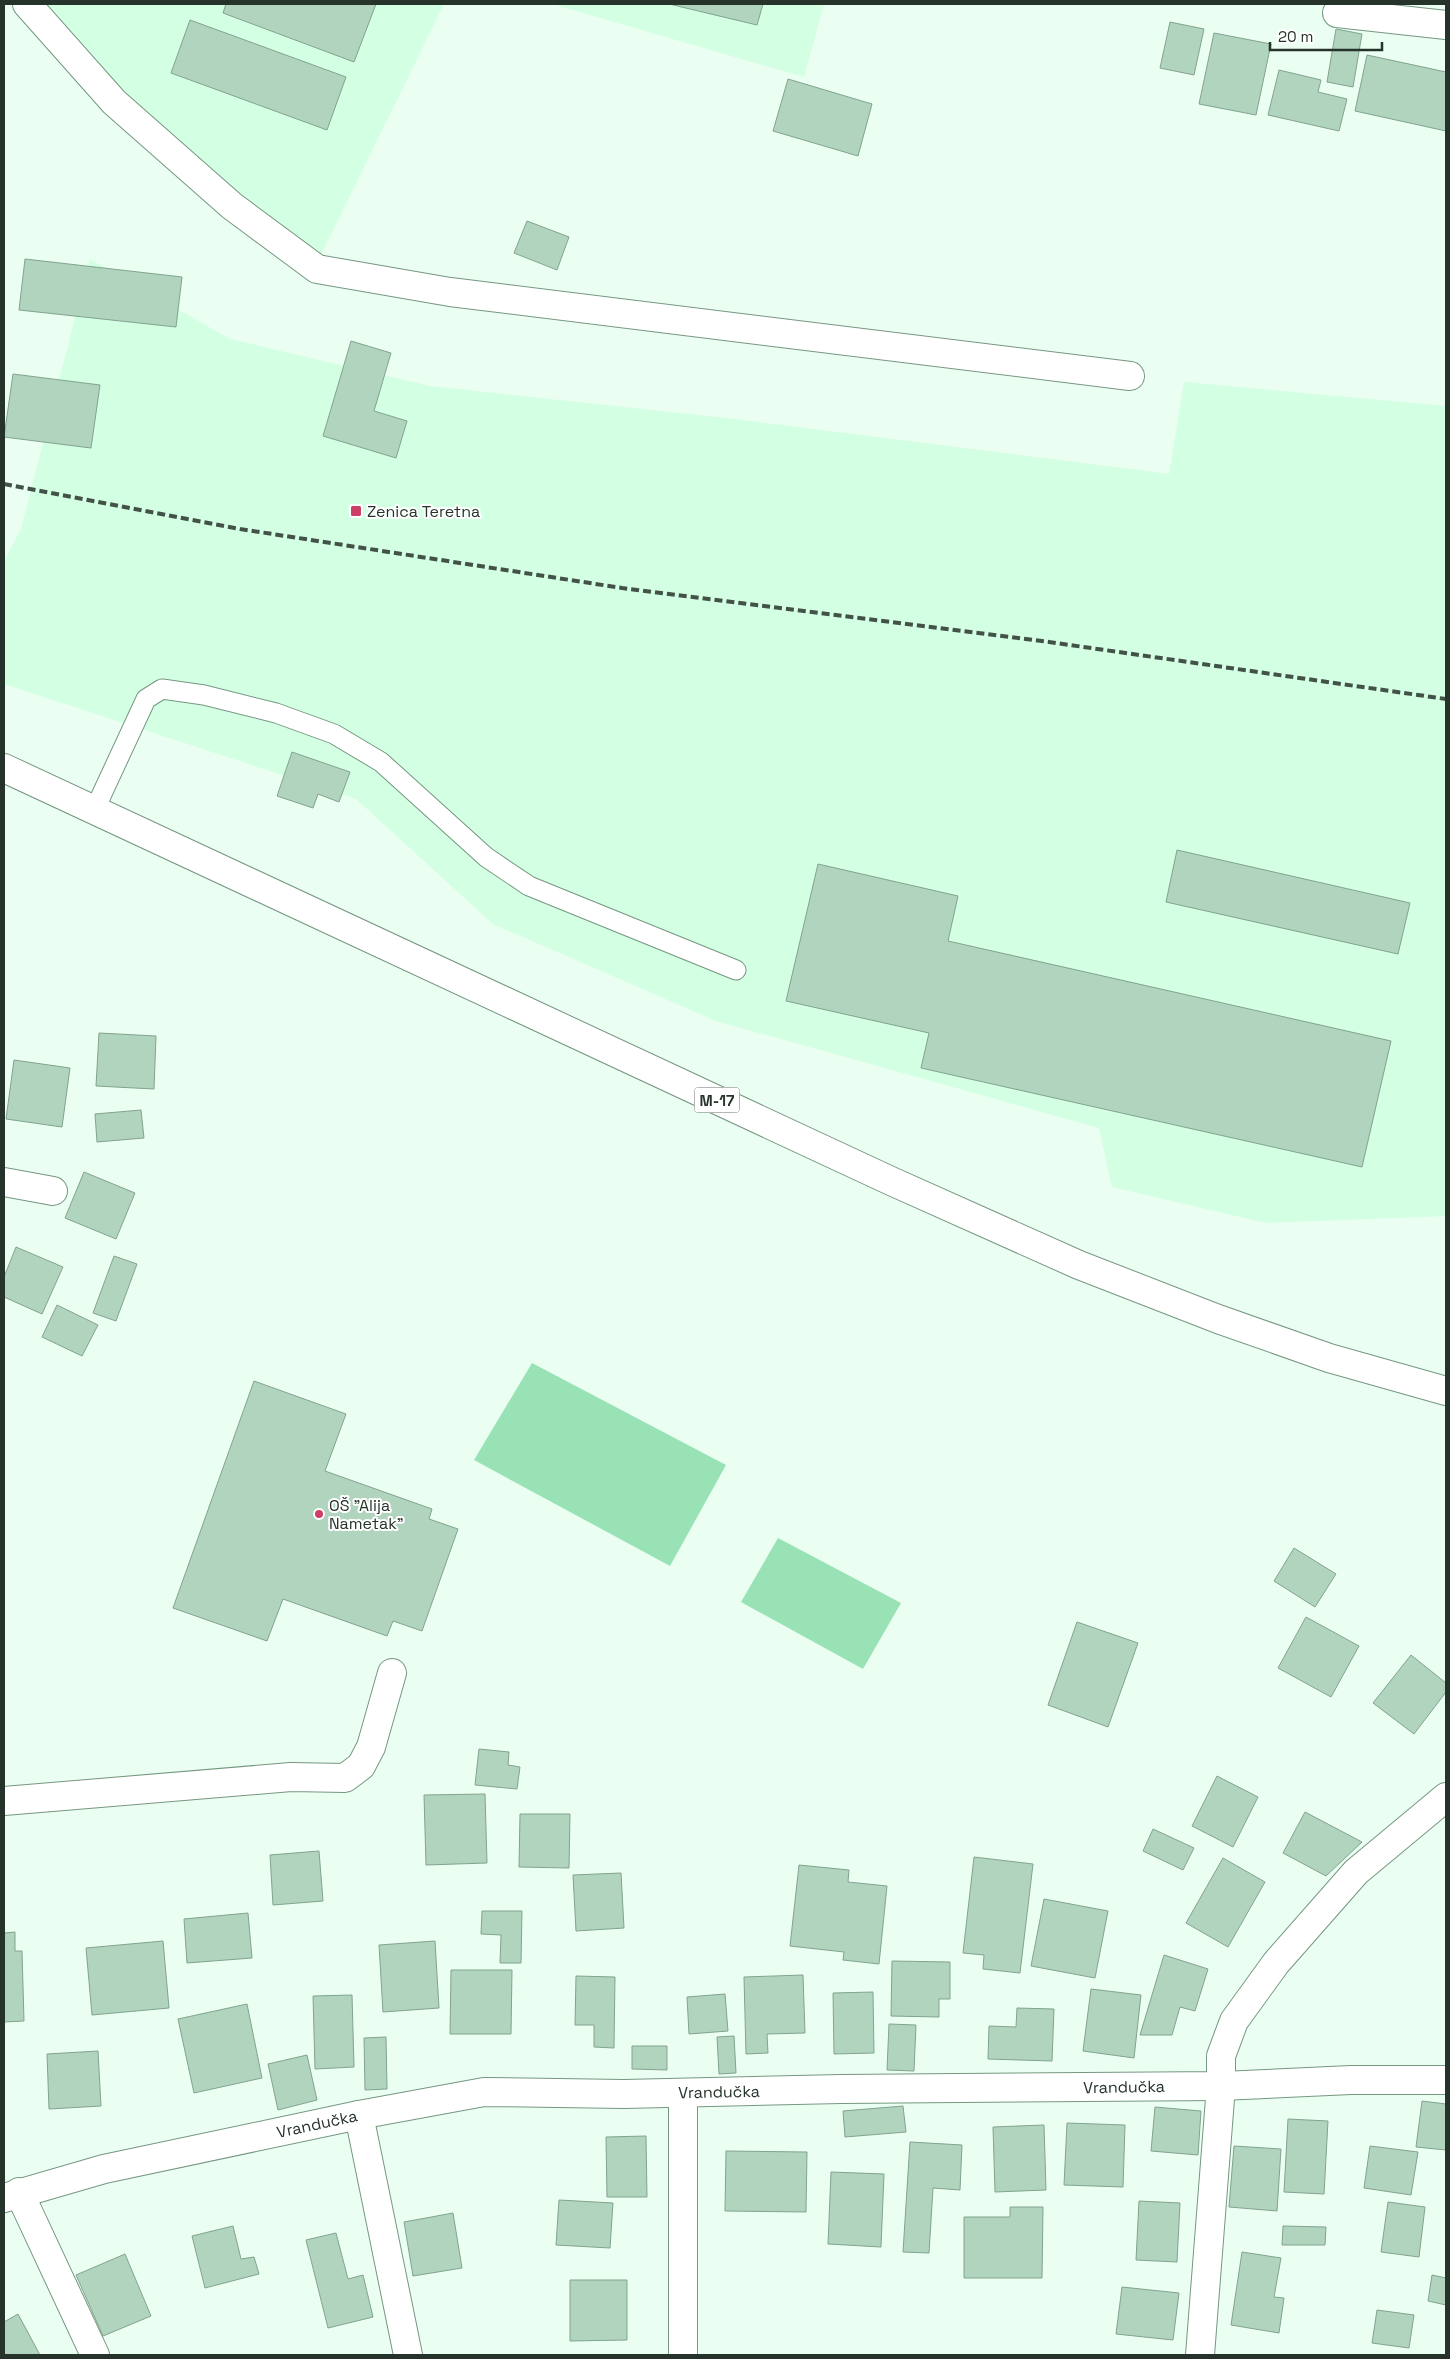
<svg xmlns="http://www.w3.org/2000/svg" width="1450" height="2359" font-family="'Space Grotesk',sans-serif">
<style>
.built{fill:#d3ffe3}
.green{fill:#98e2b6}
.building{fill:#b1d4be;stroke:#82a38f}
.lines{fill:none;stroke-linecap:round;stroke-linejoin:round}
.lane-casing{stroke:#769782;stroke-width:21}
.street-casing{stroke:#769782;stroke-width:30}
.primary-casing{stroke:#769782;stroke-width:30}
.lane{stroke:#fff;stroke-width:19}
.street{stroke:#fff;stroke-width:28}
.primary{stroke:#fff;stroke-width:28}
.rail{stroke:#435248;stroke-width:4;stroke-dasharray:8 4;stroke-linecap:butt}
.poi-dot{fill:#ce3f68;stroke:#fff;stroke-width:2}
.labels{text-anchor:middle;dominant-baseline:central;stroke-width:4;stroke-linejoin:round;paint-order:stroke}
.shield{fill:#fff;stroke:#66706a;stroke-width:1}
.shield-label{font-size:15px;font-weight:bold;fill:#25332a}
.poi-label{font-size:16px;fill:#25332a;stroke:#fff;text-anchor:start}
.street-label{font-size:16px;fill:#25332a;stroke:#fff}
</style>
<rect width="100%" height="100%" fill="#eafff1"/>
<g class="built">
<path d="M25,4H444L314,269Z"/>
<path d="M552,4H824L804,77Z"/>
<path d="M90,259L230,339L430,386L735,419L1169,474L1184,382L1446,406V1216L1266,1223L1112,1187L1099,1128L716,1021L493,924L356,799L4,684V562L21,529Z"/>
</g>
<g class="green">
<path d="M532,1363L726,1465L670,1566L474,1460Z"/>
<path d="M778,1538L901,1603L863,1669L741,1602Z"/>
</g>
<g class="building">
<path d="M226,4H376L354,62L223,13Z"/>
<path d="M669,4H763L757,25Z"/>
<path d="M190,20L346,77L327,130L171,73Z"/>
<path d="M1170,22L1204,29L1194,75L1160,68Z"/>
<path d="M1336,29L1362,34L1353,87L1327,82Z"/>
<path d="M1214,33L1271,44L1256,115L1199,104Z"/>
<path d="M1367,55L1446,72V131L1355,111Z"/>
<path d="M1279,70L1321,80L1318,92L1347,99L1339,131L1268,115Z"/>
<path d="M788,79L872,104L858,156L773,131Z"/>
<path d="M527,221L569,237L557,270L514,253Z"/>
<path d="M25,259L182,277L176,327L19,310Z"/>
<path d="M351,341L391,353L374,411L407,421L396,458L323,436Z"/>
<path d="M13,374L100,385L91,448L4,437Z"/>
<path d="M292,752L350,772L339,802L318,794L313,808L277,796Z"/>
<path d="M1177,850L1410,903L1398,954L1166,902Z"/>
<path d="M818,864L958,896L948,941L1391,1041L1362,1167L921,1068L929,1033L786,1001Z"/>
<path d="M99,1033L156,1036L154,1089L96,1086Z"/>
<path d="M14,1060L70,1068L62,1127L6,1119Z"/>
<path d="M141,1110L144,1138L97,1142L95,1114Z"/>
<path d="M84,1172L135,1193L116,1239L65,1218Z"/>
<path d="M16,1247L63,1267L42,1314L4,1297V1277Z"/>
<path d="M114,1256L137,1264L116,1321L93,1313Z"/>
<path d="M57,1305L98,1325L82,1356L42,1337Z"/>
<path d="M254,1381L346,1414L325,1471L432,1509L429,1519L458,1529L422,1631L393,1621L387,1636L283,1599L267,1641L173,1608Z"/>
<path d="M1294,1548L1336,1574L1315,1607L1274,1581Z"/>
<path d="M1306,1617L1359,1646L1331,1697L1278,1668Z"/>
<path d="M1077,1622L1138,1643L1108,1727L1048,1705Z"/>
<path d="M1411,1655L1446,1683V1692L1414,1734L1373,1703Z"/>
<path d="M479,1749L509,1752L508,1765L520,1767L517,1789L475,1785Z"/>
<path d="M1217,1776L1258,1797L1233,1847L1192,1826Z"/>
<path d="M485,1794L487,1863L426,1865L424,1795Z"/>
<path d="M1305,1812L1362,1842L1326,1876L1283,1853Z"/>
<path d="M520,1814H570L569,1868L519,1867Z"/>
<path d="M1153,1829L1194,1848L1183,1870L1143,1851Z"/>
<path d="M319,1851L323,1901L273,1905L270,1855Z"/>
<path d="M974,1857L1033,1864L1020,1973L983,1969L984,1955L963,1953Z"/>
<path d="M1223,1858L1265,1882L1228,1947L1186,1923Z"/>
<path d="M799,1865L849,1870L848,1882L887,1886L879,1964L843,1960L844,1952L790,1946Z"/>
<path d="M621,1873L624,1928L576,1931L573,1875Z"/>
<path d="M1044,1899L1108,1911L1095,1978L1031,1966Z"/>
<path d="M482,1911H522L521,1963H500L501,1935L481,1934Z"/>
<path d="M248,1913L252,1958L187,1963L184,1919Z"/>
<path d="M15,1932V1951H22L24,2021L4,2022V1933Z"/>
<path d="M163,1941L169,2008L92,2015L86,1948Z"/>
<path d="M435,1941L439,2008L383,2012L379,1945Z"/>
<path d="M1164,1955L1208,1969L1195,2011L1180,2007L1172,2035H1140Z"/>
<path d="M892,1961L950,1962V1999H939V2017L891,2016Z"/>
<path d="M451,1970H512L511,2034H450Z"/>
<path d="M803,1975L805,2033L767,2034L768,2053L746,2054L744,1977Z"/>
<path d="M576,1976L615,1977L614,2048L594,2047V2025H575Z"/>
<path d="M1091,1989L1141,1995L1134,2058L1083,2051Z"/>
<path d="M873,1992L874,2053L834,2054L833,1993Z"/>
<path d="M725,1994L728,2031L689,2034L687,1997Z"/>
<path d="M352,1995L354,2067L315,2069L313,1996Z"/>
<path d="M247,2004L262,2078L194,2093L178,2019Z"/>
<path d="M1017,2008L1054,2009L1052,2061L988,2059L989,2026L1016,2027Z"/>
<path d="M889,2024L916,2025L914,2071L887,2070Z"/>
<path d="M734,2036L736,2073L719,2074L717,2037Z"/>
<path d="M386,2037L387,2089L365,2090L364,2038Z"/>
<path d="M632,2046H667V2070L632,2069Z"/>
<path d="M98,2051L101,2106L49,2109L47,2054Z"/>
<path d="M307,2055L317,2100L278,2110L268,2064Z"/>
<path d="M1422,2101L1446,2104V2150L1416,2147Z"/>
<path d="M903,2106L906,2132L845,2137L843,2111Z"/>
<path d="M1155,2107L1201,2111L1198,2155L1151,2151Z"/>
<path d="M1288,2119L1328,2121L1324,2194L1284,2192Z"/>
<path d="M1067,2123L1125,2125L1123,2187L1064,2185Z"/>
<path d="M1044,2125L1046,2190L995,2192L993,2127Z"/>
<path d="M646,2136L647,2197H607L606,2137Z"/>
<path d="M910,2142L962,2145L960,2190L933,2188L929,2253L903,2252Z"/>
<path d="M1234,2146L1281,2149L1277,2211L1229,2207Z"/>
<path d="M1370,2146L1418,2152L1411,2195L1364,2188Z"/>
<path d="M726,2151L807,2152L806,2212L725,2211Z"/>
<path d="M831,2172L884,2174L881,2247L828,2244Z"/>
<path d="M559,2200L613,2203L610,2248L556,2245Z"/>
<path d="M1139,2201L1180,2203L1177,2262L1136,2260Z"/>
<path d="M1388,2202L1425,2207L1419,2257L1381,2252Z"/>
<path d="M1010,2207H1043L1042,2278H964V2217H1010Z"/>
<path d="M453,2213L462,2268L413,2276L404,2222Z"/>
<path d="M233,2226L241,2259L254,2257L259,2274L205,2288L192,2236Z"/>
<path d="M1283,2226L1326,2227L1325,2245H1282Z"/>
<path d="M336,2233L348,2279L363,2275L373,2317L328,2328L306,2240Z"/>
<path d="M1242,2252L1281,2258L1274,2297L1284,2298L1279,2333L1231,2325Z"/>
<path d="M125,2254L151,2316L103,2336L76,2275Z"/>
<path d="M1432,2275L1446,2278V2305L1428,2301Z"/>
<path d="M570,2280H627V2340L570,2341Z"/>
<path d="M1122,2287L1179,2293L1173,2340L1116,2334Z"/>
<path d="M1377,2310L1414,2315L1409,2348L1372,2343Z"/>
<path d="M18,2314L40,2355H4V2322Z"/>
</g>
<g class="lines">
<g class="lane-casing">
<path id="lane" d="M94,811L146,699L162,689L204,695L276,713L334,734L381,762L486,857L529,886L736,970"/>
</g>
<g class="street-casing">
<g id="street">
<path d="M27,4L114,102L232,206L317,269L450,292L1130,376"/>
<path d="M1337,13L1446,25"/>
<path d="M4,1182L53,1191"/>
<path d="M4,1801L291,1777L345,1778L361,1766L371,1747L392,1673"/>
<path d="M359,2115L408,2355"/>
<path d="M19,2192L95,2355"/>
<path d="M4,2198L104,2169L359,2115L484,2092L624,2094L841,2089L1221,2086L1351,2080H1446"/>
<path d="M683,2355V2093"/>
<path d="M1200,2355L1221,2086V2056L1234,2021L1276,1963L1356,1872L1446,1797"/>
</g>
</g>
<g class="primary-casing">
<path id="primary" d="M4,768L891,1181L1079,1265L1218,1319L1329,1358L1446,1391"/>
</g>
<use href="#lane" class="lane"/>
<use href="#street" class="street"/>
<use href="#primary" class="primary"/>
<path class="rail" d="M4,484L240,529L622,588L1049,642L1446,699"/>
</g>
<g class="poi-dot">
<rect x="350" y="505" width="12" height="12" rx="2.5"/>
<circle cx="319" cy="1514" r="5"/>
</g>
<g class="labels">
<rect class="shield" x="694.5" y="1087.5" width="45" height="25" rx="4"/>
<g class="shield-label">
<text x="717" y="1100">M-17</text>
</g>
<g class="poi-label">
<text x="367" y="511">Zenica Teretna</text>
<text x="329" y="1505">OŠ "Alija<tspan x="329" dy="18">Nametak"</tspan></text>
</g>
<g class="street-label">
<text transform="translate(1124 2087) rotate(-1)">Vrandučka</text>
<text transform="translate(719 2092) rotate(-1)">Vrandučka</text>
<text transform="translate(317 2124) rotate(-12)">Vrandučka</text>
</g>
</g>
<rect width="1450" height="2359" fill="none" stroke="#25332a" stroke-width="10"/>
<path d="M1270 42v8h112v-8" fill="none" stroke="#25332a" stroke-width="2.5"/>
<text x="1278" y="42" font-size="15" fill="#25332a" stroke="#ffffff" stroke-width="4" paint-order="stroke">20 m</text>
</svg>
